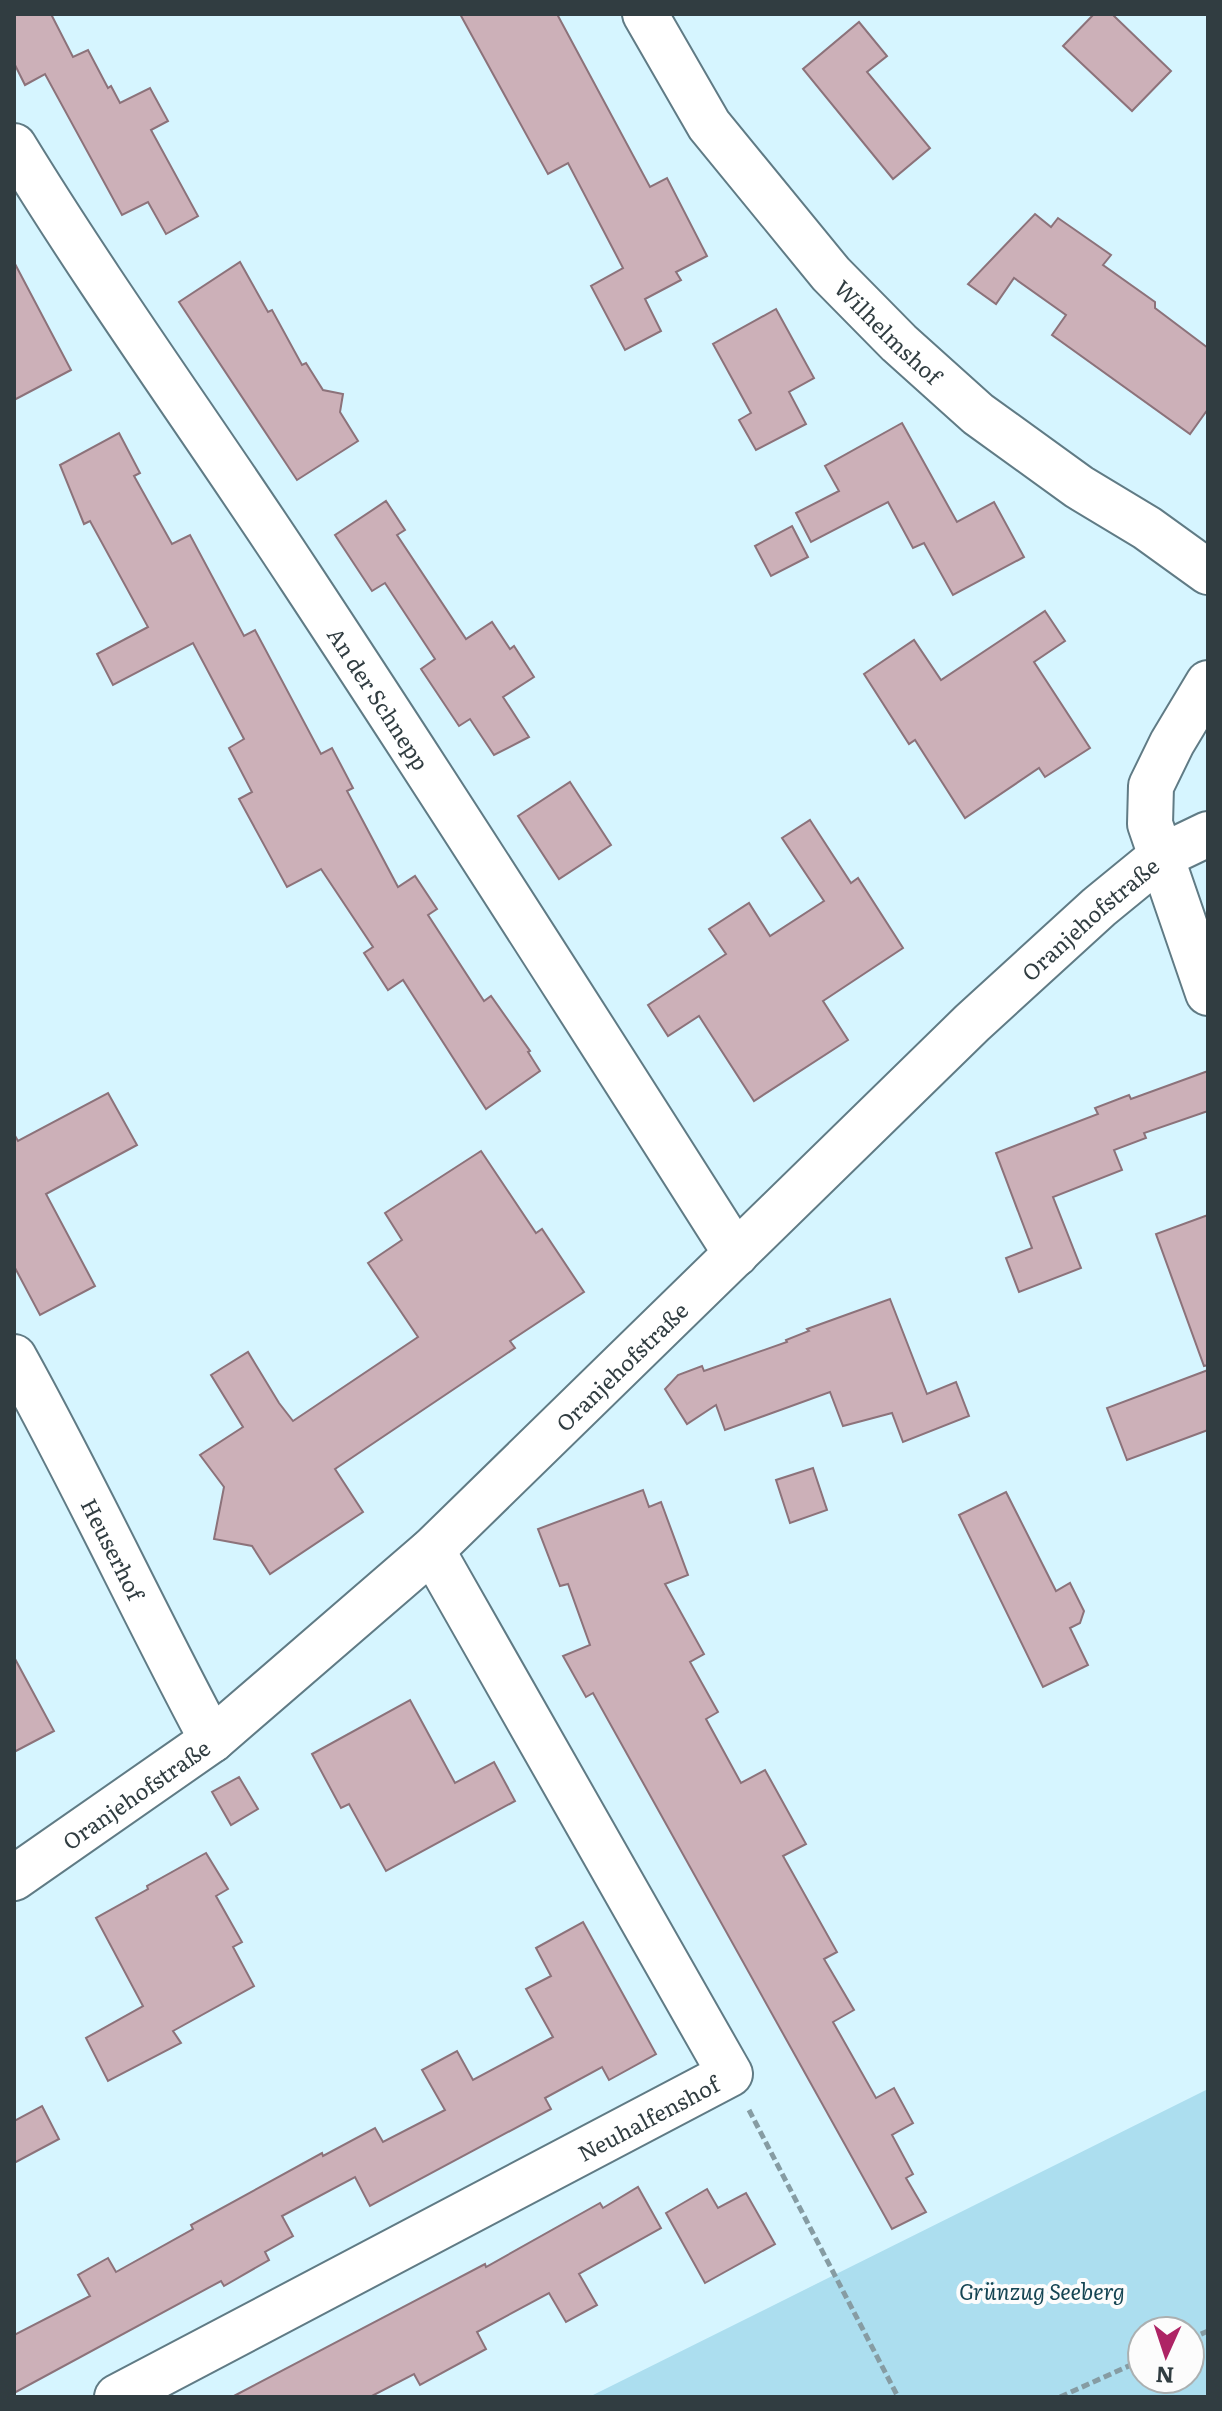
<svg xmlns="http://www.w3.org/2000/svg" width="1222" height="2411" font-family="Literata,serif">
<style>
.green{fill:#acdeef;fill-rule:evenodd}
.building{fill:#ccb0b8;stroke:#8c727a;stroke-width:2}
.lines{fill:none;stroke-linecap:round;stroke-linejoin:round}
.minor-casing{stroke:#607b85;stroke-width:48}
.tertiary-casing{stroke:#607b85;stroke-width:48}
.path{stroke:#869ca3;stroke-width:5;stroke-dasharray:8 4;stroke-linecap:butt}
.minor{stroke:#fff;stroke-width:44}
.tertiary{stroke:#fff;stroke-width:44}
.labels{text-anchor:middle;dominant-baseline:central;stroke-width:8;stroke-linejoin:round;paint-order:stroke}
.street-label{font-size:22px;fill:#313d41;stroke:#fcfcfc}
.park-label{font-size:22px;font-style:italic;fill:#154553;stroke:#fcfcfc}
</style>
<rect width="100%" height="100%" fill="#d6f5ff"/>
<path class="green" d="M1208,2089V2397H589ZM1142,2331H1190V2379H1142Z"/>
<g class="building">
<path d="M14,14H51L73,57L88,50L108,88L111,86L120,103L150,88L168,121L151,130L198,216L166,234L148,202L122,215L45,74L25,85L14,63Z"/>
<path d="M460,14H557L650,187L667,178L707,256L676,272L681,280L645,299L661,331L625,350L591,286L623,268L568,163L548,174Z"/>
<path d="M1094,14H1112L1171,71L1132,111L1063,46Z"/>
<path d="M859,22L887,56L867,72L930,148L893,179L803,69Z"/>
<path d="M1035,214L1051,227L1058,218L1111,255L1103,265L1155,302V308L1208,348V409L1190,434L1052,335L1066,315L1014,278L996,304L968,284Z"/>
<path d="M14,262L71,370L14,400Z"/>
<path d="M240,262L268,312L272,310L302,365L306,363L323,390L343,394L340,412L358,441L297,480L179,302Z"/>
<path d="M776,309L814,378L789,392L806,424L756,450L739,420L751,413L713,344Z"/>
<path d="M902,423L957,522L994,502L1024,557L953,595L924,543L913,548L888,502L811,542L796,513L839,491L825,466Z"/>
<path d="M119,433L140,473L134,476L172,544L190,535L244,636L255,630L321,754L332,748L353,788L347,791L398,887L415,876L437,909L428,915L484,1001L491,996L530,1051L528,1052L540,1071L486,1109L403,980L388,990L364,953L373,947L321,869L287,887L239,799L252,792L229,748L244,739L193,643L113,685L97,654L148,627L90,521L84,524L60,465Z"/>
<path d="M386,501L405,530L397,535L466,639L492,622L510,649L514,646L534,677L503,697L529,737L494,755L470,719L459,726L421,669L435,659L385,583L372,591L335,535Z"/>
<path d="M792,526L808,557L771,576L755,546Z"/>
<path d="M1045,611L1065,641L1034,662L1090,748L1045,777L1039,768L965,818L915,740L909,744L864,674L914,640L941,680Z"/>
<path d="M570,782L611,845L559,879L518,816Z"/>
<path d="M810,820L851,883L858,878L903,948L823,1001L848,1040L754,1101L699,1016L668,1036L648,1005L726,954L709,929L749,903L770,936L824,901L782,838Z"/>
<path d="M1208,1071V1111L1144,1133L1146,1138L1114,1150L1122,1170L1053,1197L1081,1268L1019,1292L1006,1258L1032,1248L996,1153L1098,1114L1095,1108L1129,1095L1131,1099Z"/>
<path d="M108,1093L137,1145L46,1194L95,1286L40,1315L14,1266V1134L18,1141Z"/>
<path d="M481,1151L536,1233L542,1229L584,1292L510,1341L515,1348L335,1469L363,1512L270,1574L252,1546L214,1539L224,1487L200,1455L243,1427L211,1375L248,1352L279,1403L293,1421L418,1337L368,1263L402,1240L385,1213Z"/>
<path d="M1208,1215V1365L1204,1366L1156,1234Z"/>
<path d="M890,1299L927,1394L956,1382L969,1416L903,1442L892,1413L843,1426L830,1392L725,1430L716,1405L687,1424L665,1389L678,1375L702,1366L704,1371L787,1342L786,1340L809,1331L807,1329Z"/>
<path d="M1208,1370V1430L1127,1460L1107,1408Z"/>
<path d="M813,1468L827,1510L790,1523L776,1480Z"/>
<path d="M643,1490L649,1507L661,1502L688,1575L665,1584L704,1654L690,1662L718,1712L706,1719L741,1783L765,1770L806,1844L783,1856L837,1952L824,1959L854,2010L833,2022L876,2098L894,2088L913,2123L892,2135L913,2174L906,2178L926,2212L892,2229L593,1693L586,1697L563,1656L590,1645L568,1584L560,1586L538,1529Z"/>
<path d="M1006,1492L1056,1591L1070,1583L1084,1611L1080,1623L1070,1628L1088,1665L1043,1687L959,1515Z"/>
<path d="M14,1657L54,1731L14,1752Z"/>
<path d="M410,1700L455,1783L494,1762L515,1801L386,1871L349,1804L341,1808L312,1754Z"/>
<path d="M239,1777L258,1809L231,1825L212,1792Z"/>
<path d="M206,1853L228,1889L216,1896L242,1942L233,1947L254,1986L173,2031L181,2043L108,2081L86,2038L143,2006L96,1918L148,1889L147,1886Z"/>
<path d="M583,1922L656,2054L609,2080L602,2067L545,2098L551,2109L370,2206L355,2177L282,2216L293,2236L265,2252L269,2260L224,2286L221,2281L14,2393V2335L90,2296L78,2275L108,2258L116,2272L193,2229L191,2225L322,2153L323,2156L375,2128L383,2142L445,2110L422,2070L457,2051L473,2080L553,2037L526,1989L551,1976L536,1948Z"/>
<path d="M42,2106L59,2139L14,2163V2121Z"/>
<path d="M638,2187L661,2228L579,2274L597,2305L566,2322L549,2293L477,2332L486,2349L420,2385L414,2374L370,2397H232L485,2264L486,2267L600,2203L603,2208Z"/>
<path d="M707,2189L718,2208L746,2193L775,2244L705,2283L666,2213Z"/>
</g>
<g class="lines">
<g class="minor-casing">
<g id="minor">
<path id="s1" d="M645,14L709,125L831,274L899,343L978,414L1079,487L1147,528L1208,572"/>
<path id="s2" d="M14,146C104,293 206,433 301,578C448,801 592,1027 736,1254"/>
<path d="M1208,683L1172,743L1151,786L1150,824L1208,993"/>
<path id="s3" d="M14,1357C84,1483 144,1613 212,1740"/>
<path id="s4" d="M117,2397L730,2074L432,1550"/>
</g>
</g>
<g class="tertiary-casing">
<g id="tertiary">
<path id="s5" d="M14,1878L212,1740L432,1550L972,1023L1099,907L1160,857L1208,834"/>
</g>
</g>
<g class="path">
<path d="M749,2110L898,2397"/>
<path d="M1190,2339L1208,2331"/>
<path d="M1060,2397L1142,2360"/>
</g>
<use href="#minor" class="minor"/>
<use href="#tertiary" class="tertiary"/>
</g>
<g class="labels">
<g class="street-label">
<text stroke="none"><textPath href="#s1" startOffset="402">Wilhelmshof</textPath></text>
<text stroke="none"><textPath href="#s2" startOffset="662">An der Schnepp</textPath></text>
<text stroke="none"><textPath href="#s5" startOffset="1444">Oranjehofstraße</textPath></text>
<text stroke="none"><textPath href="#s5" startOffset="796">Oranjehofstraße</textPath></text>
<text stroke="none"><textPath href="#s3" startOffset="216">Heuserhof</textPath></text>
<text stroke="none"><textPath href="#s5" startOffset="148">Oranjehofstraße</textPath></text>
<text stroke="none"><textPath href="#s4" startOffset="600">Neuhalfenshof</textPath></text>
</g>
<g class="park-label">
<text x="1042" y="2290">Grünzug Seeberg</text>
</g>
</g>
<rect width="1222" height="2411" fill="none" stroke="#313d41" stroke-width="32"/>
<g transform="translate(1166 2355) rotate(183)"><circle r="38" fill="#fcfcfc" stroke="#abb0b1" stroke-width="2"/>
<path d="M0-6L14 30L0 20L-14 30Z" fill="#ae2465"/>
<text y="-12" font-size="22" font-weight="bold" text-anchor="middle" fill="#313d41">N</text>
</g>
</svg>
